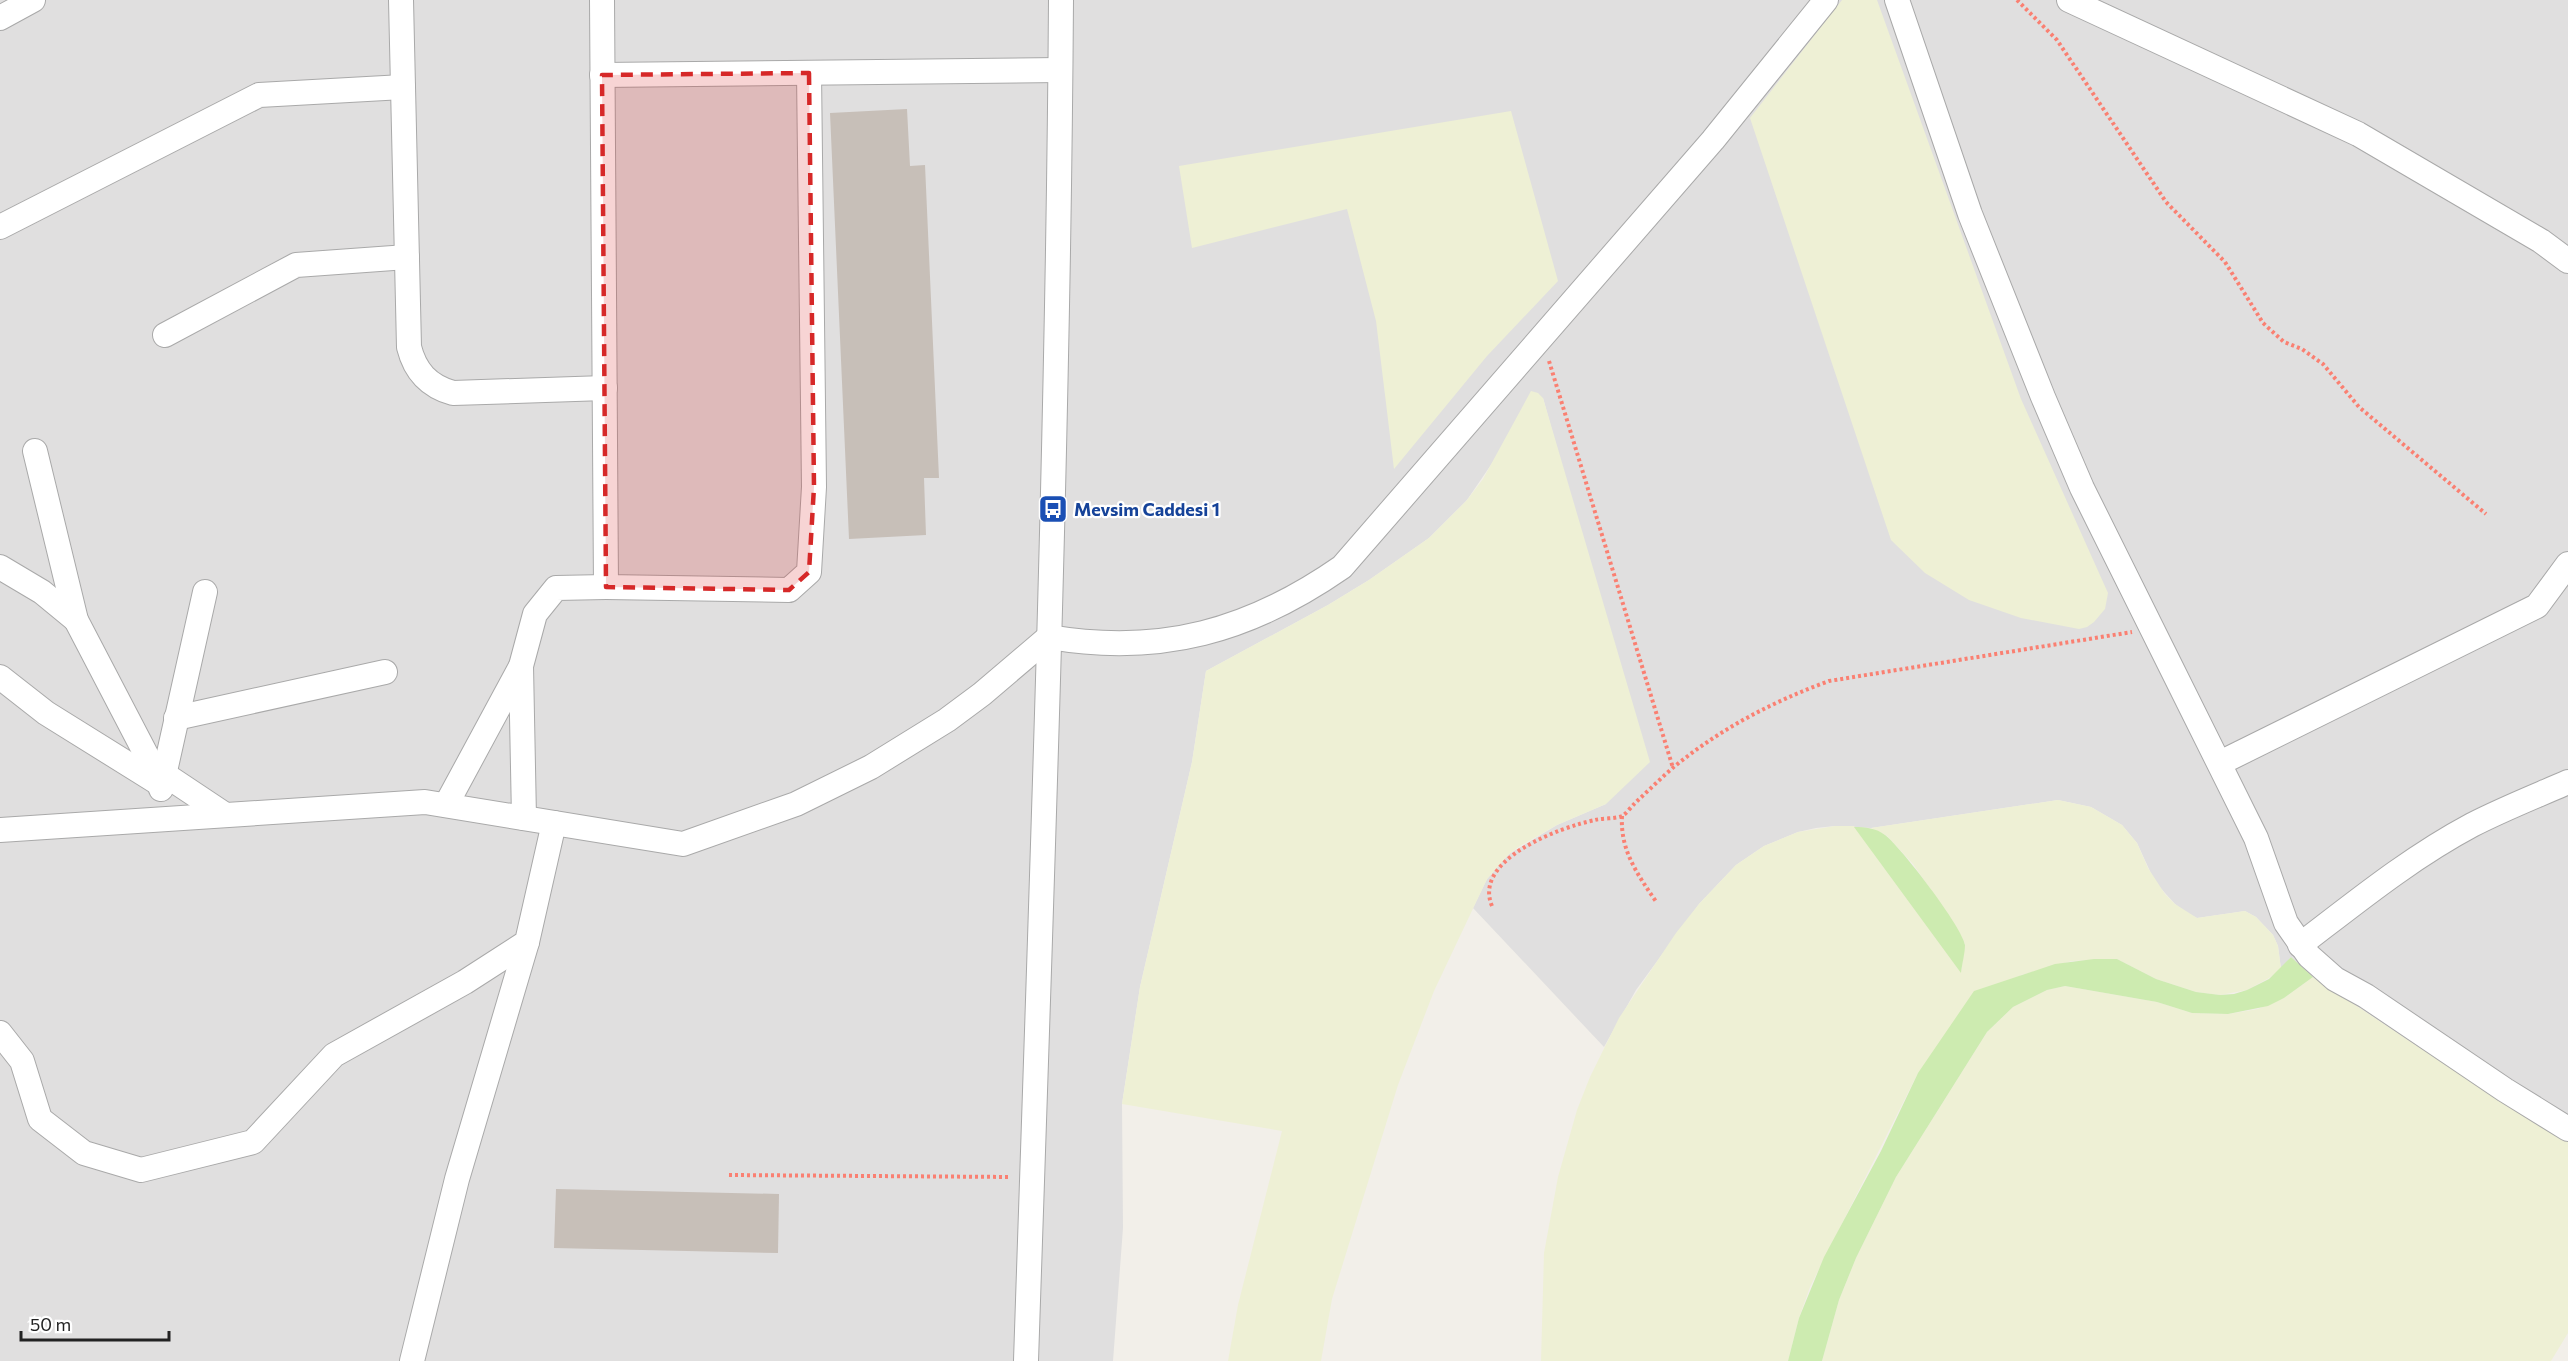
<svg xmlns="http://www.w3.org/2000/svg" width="2568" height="1361" font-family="Commissioner,sans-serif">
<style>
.residential{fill:#e0dfdf}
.farmland{fill:#eef0d5}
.grass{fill:#cdebb0}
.building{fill:#c7bfb8}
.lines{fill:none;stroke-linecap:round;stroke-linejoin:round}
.minor-casing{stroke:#a9a9a9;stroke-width:26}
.path{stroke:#fa8072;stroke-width:4;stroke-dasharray:3 3;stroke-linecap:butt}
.minor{stroke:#fff;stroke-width:24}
.marked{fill:#d62828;fill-opacity:0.2;stroke:#d62828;stroke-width:4.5;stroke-dasharray:12 8;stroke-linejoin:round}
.labels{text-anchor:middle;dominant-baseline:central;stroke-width:4.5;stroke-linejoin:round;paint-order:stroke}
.transit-label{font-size:18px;font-weight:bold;fill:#164399;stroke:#fff;text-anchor:start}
</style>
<rect width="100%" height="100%" fill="#f2efe9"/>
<path class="residential" d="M0,0H2568V1142L2494,1097L2313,977L2291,957L2281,969L2278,946L2273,935L2256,917L2245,911L2197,918L2185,912L2175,904L2155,882L2137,843L2122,825L2091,807L2058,800L1871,828L1835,826L1816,828L1798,832L1764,846L1736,865L1699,904L1636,990L1604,1047L1473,908L1487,879L1509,854L1557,825L1606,804L1567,484L1543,398L1497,456L1467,500L1429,538L1369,580L1328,605L1206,671L1192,762L1140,987L1122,1104L1123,1228L1113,1361H0Z"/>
<g class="farmland">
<path d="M1842,0H1877L2021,399L2108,593L2105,609L2094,622L2087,627L2079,629L2021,618L1969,600L1925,573L1891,540L1750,118Z"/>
<path d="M1511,111L1558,281L1487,356L1394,469L1376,321L1347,209L1192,248L1179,166Z"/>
<path d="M1531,391L1538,393L1543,398L1650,762L1606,804L1557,825L1520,846L1509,854L1487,879L1434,991L1398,1085L1332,1299L1321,1361H1228L1238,1305L1282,1131L1122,1104L1140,987L1192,762L1206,671L1328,605L1369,580L1429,538L1467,500L1483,479Z"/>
<path d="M2058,800L2091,807L2122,825L2137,843L2148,868L2165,894L2175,904L2197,918L2245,911L2256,917L2273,935L2278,946L2281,969L2269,978L2247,990L2220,995L2196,992L2156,979L2117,959L2072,961L2021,975L1918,1073L1810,1287L1799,1318L1788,1361H1541L1544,1253L1558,1177L1577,1110L1590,1077L1619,1018L1676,933L1699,904L1736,865L1764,846L1798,832L1835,826H1854L1961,972L1965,944L1948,915L1913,864L1887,836L1871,828Z"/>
<path d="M2313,977L2494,1097L2568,1142V1333L2551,1361H1822L1839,1300L1856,1258L1896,1177L1987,1032L2013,1007L2047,990L2065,986L2157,1002L2192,1013L2228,1014L2258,1009L2284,998Z"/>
</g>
<g class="grass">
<path d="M1854,827C1866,827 1876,828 1885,835C1901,847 1963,928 1965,945C1965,953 1962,964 1961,973Z"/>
<path d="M2291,957L2313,977L2284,998L2268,1006L2228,1014L2192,1013L2157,1002L2065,986L2047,990L2013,1007L1987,1032L1896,1177L1856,1258L1839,1300L1822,1361H1788L1799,1318L1824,1257L1881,1151L1918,1073L1974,991L2055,964L2094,959H2117L2156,979L2196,992L2220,995L2234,994L2247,990L2269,979Z"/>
</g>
<g class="building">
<path d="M907,109L910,166L925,165L939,478H924L926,535L849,539L830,113Z"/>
<path d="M556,1189L779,1194L778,1253L554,1248Z"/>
</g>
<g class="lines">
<g class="minor-casing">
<g id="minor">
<path d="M401,0L409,347C415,371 428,386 453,393L605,388"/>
<path d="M602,0L606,587L789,590L809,572L814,487L809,73"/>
<path d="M1897,0L1970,214L2043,397L2082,488L2256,838L2286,923L2309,956L2335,979L2366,996L2505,1090L2568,1129"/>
<path d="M2069,0L2358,134L2541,241L2568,261"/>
<path d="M0,18L33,0"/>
<path d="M602,75L1060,70"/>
<path d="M0,227L259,95L403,87"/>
<path d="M165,335L296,265L407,257"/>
<path d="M35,451L76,620L162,785"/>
<path d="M0,567L42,592L76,620"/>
<path d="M0,677L46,713L160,784"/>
<path d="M176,718L385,672"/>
<path d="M2220,763L2537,606L2568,564"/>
<path d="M164,774L224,814"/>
<path d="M161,789L205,592"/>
<path d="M446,805L520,668"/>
<path d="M524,818L521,666L535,614L556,588L606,587"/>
<path d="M0,830L425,802L683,844L796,804L871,767L947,720L982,694L1049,637C1161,656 1250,631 1342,567L1713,140L1826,0"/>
<path d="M2300,945C2355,903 2410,858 2472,825C2503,809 2536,796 2568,782"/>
<path d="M0,1033L22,1061L40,1119L84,1153L141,1170L253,1142L334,1055L465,982L527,942L554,823"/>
<path d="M412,1361L457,1179L527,942"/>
<path d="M1026,1361C1041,907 1058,454 1061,0"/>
</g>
</g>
<g class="path">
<path d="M2017,0L2057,40L2166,202L2225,262L2263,323L2284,342L2302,349L2323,364L2359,407L2486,514"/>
<path d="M1549,361L1673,768"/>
<path d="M1622,816C1620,851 1638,875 1657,903"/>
<path d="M1492,906C1472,859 1561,827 1595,820C1603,818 1614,819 1622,816C1626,814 1631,807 1635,803C1648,791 1661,778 1675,766C1722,728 1772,702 1829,681L2132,632"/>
<path d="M729,1175L1011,1177"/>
</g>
<use href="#minor" class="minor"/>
</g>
<path class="marked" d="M809,73L814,487L809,572L789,590L606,587L602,75Z"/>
<defs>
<g id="bus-square" transform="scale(1.5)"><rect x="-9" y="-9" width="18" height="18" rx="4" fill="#1a4fb4" stroke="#fff"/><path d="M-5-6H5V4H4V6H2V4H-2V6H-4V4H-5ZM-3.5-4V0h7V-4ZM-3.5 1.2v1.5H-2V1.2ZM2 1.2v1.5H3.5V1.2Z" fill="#fff"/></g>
</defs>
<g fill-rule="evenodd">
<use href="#bus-square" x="1053" y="509"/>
</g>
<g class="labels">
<g class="transit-label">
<text x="1074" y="509">Mevsim Caddesi 1</text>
</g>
</g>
<path d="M21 1331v9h148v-9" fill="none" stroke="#222222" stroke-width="3"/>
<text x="30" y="1331" font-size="18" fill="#222222" stroke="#ffffff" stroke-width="4.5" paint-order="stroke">50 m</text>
</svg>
